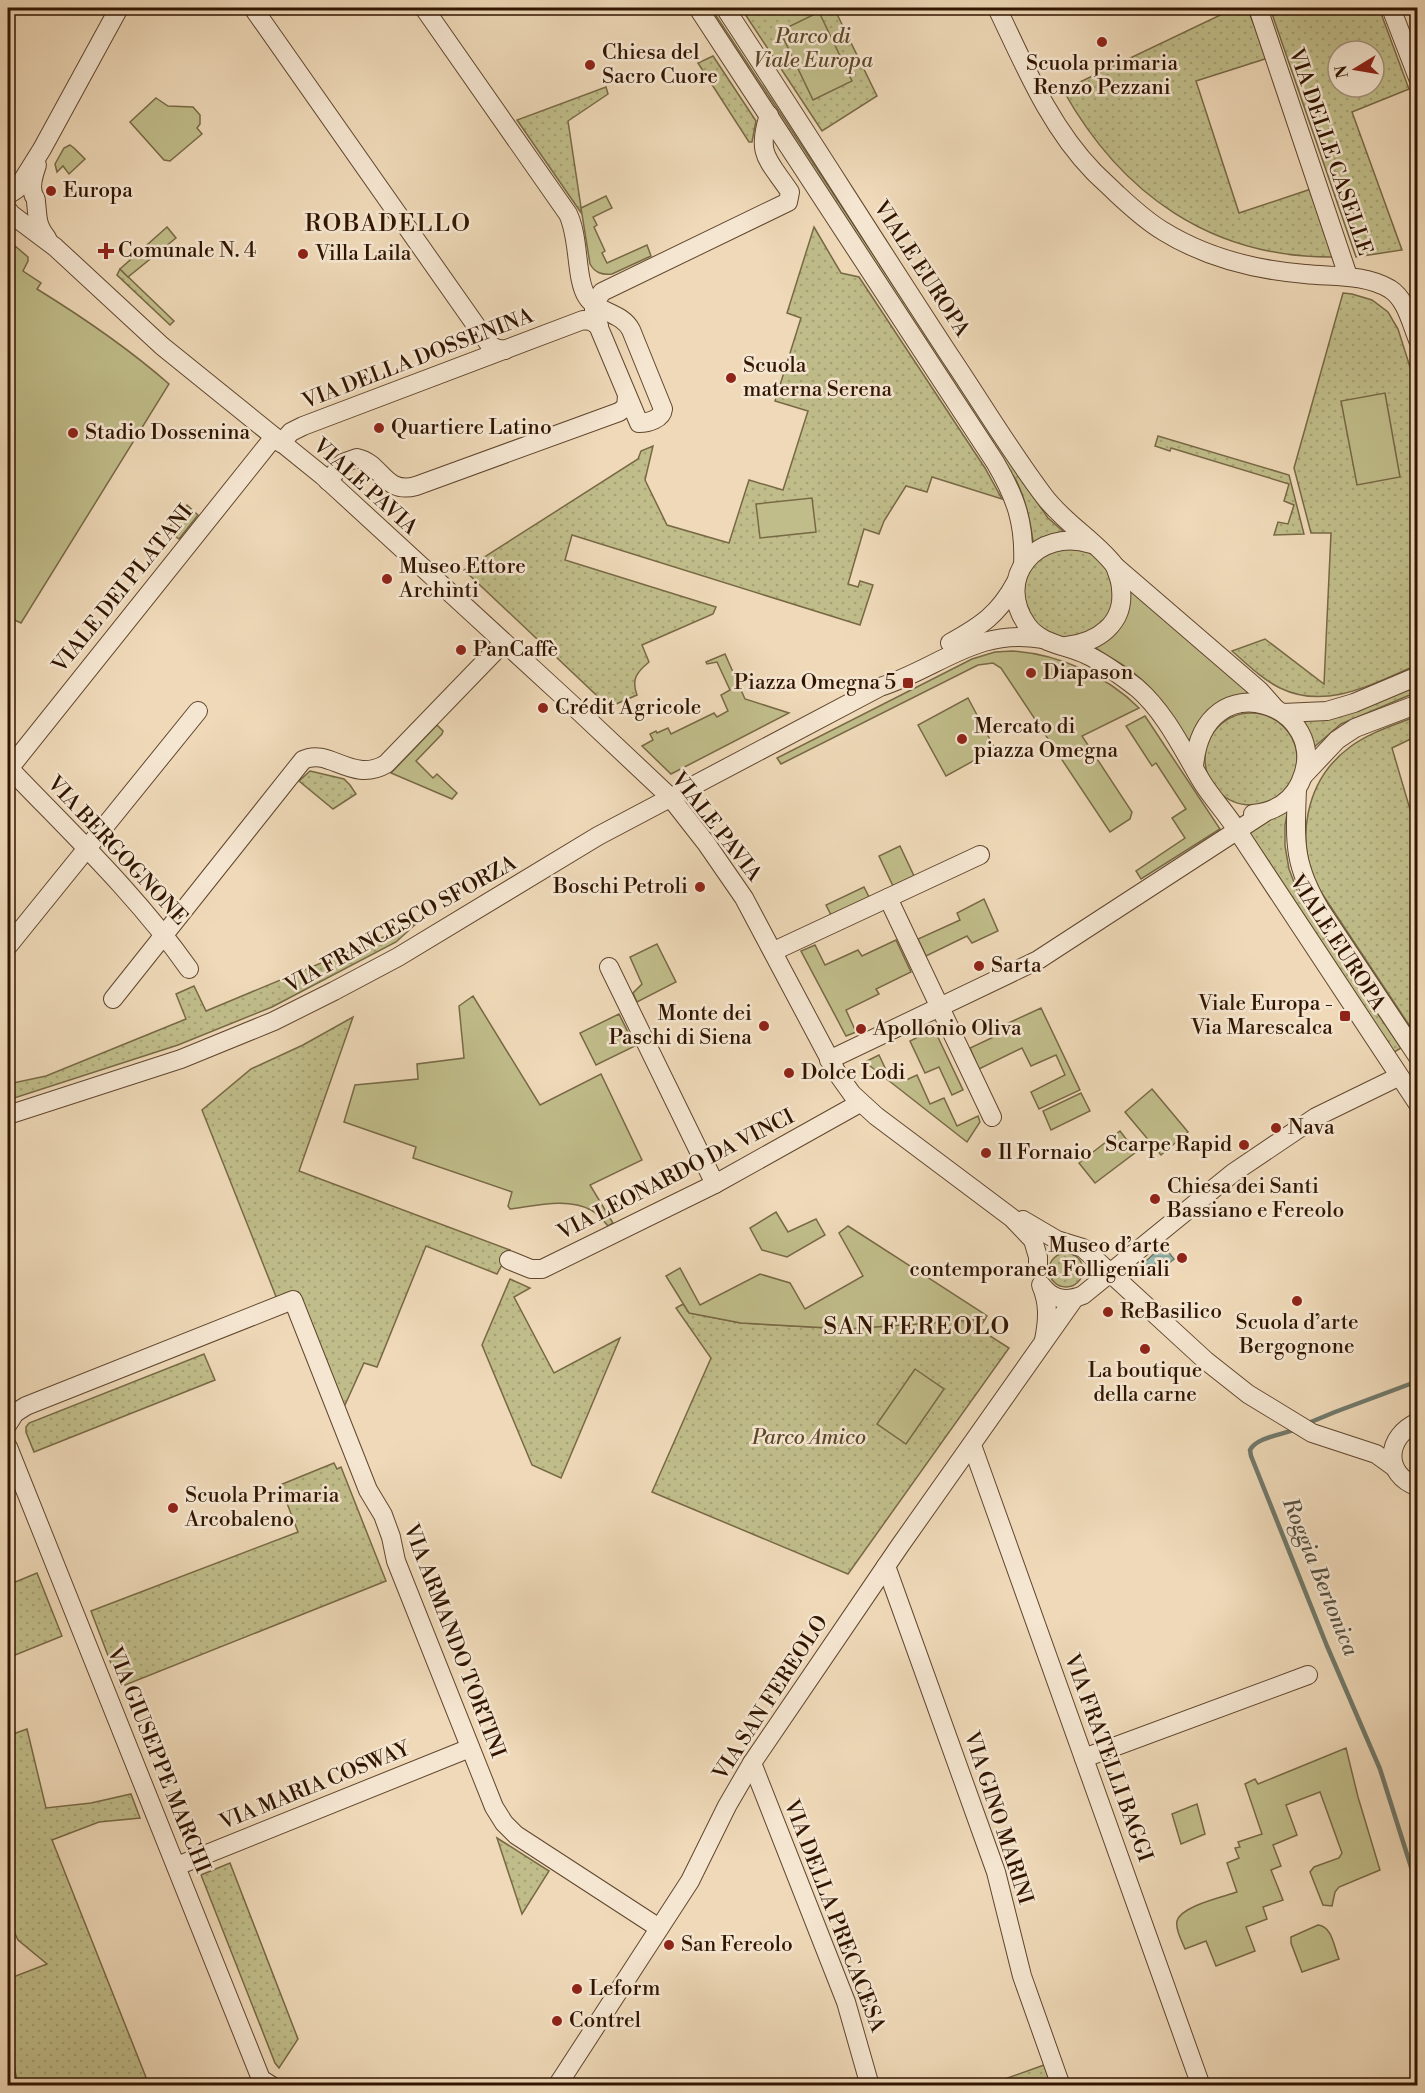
<svg xmlns="http://www.w3.org/2000/svg" width="1425" height="2093" font-family="'Libre Bodoni',serif">
<style>
.grass{fill:url(#grass-dots);stroke:#786945;stroke-width:1.5;fill-rule:evenodd}
.garden{fill:#c0bd8a;stroke:#786945;stroke-width:1.5}
.water{fill:url(#water-rules);stroke:#70786a;stroke-width:1.5}
.lines{fill:none;stroke-linecap:round;stroke-linejoin:round}
.stream{stroke:#70786a;stroke-width:4.5}
.minor-casing{stroke:#60462e;stroke-width:20}
.minor{stroke:#f5e6d1;stroke-width:18}
.poi-dot{fill:#8f2418;stroke:#f5e6d1;stroke-width:2}
.labels{text-anchor:middle;dominant-baseline:central;stroke-width:5;stroke-linejoin:round;paint-order:stroke}
.park-label{font-size:21px;font-style:italic;fill:#5c4729;stroke:#f5e6d1}
.poi-label{font-size:21px;fill:#311500;stroke:#f5e6d1;text-anchor:start}
.street-label{font-size:21px;fill:#311500;stroke:#f5e6d1}
.water-label{font-size:22px;font-style:italic;fill:#564f3e;stroke:#f5e6d1}
.quarter-label{font-size:24px;letter-spacing:1.5px;fill:#311500;stroke:#f5e6d1}
</style>
<defs>
<pattern id="grass-dots" width="8" height="8" patternUnits="userSpaceOnUse" patternTransform="scale(1.5)"><rect width="8" height="8" fill="#c0bd8a"/><path d="M2 2h.1M6 6h.1" fill="none" stroke="#a5a275" stroke-width="1.8" stroke-linecap="round"/></pattern>
<pattern id="water-rules" width="6" height="5" patternUnits="userSpaceOnUse" patternTransform="scale(1.5)"><rect width="6" height="5" fill="#9abab0"/><path d="M0 2.5h6" fill="none" stroke="#859f96"/></pattern>
</defs>
<rect width="100%" height="100%" fill="#efd9b8"/>
<filter id="stains"><feTurbulence type="fractalNoise" baseFrequency=".00333" numOctaves="4"/><feColorMatrix values="0 0 0 0 .2 0 0 0 0 .09 0 0 0 0 .02 0 0 0 .5 -.17"/></filter>
<radialGradient id="worn" r=".72"><stop offset=".6" stop-color="#630" stop-opacity="0"/><stop offset="1" stop-color="#630" stop-opacity=".3"/></radialGradient>
<g class="grass">
<path d="M704,8H711L1023,482L1048,518L1065,533L1034,542L1033,541C1030,519 1026,500 1016,480Z"/>
<path d="M741,8H834L877,96L822,131Z"/>
<path d="M1235,8H1247L1268,58L1196,81L1239,213L1311,189L1333,257C1211,258 1121,194 1063,90Z"/>
<path d="M1270,8H1379L1409,89L1352,112L1402,250L1356,257ZM1338,51H1374V87H1338Z"/>
<path d="M713,56L756,121L752,142H749L698,63Z"/>
<path d="M606,87L608,94L568,121L582,214L517,120Z"/>
<path d="M814,227L841,273L859,277L985,468L1002,499L932,477L927,492L906,486L884,521L879,534L864,529L848,584L858,587L860,581L873,585L860,625L572,535L565,560L716,607L713,614L642,645L649,662C637,672 631,679 637,695L609,707L464,570L638,459L641,451L653,446L645,480L667,525L729,543L749,480L783,490L808,411L775,401L801,318L787,313Z"/>
<path d="M120,269L174,321L170,325L117,275Z"/>
<path d="M1343,293L1352,294L1372,300L1388,312L1398,329L1417,389V665C1374,683 1327,711 1280,688C1262,679 1247,664 1232,651L1265,639L1324,684L1331,533H1311L1294,468Z"/>
<path d="M1158,436L1289,475L1304,534L1274,535L1278,522L1288,524L1294,505L1284,501L1289,484L1171,448L1170,451L1155,446Z"/>
<circle cx="1069" cy="593" r="45"/>
<path d="M1417,685V692L1341,724L1313,748L1300,718Z"/>
<circle cx="1251" cy="759" r="46"/>
<path d="M1417,716V736L1392,748L1417,833V1037L1319,889C1294,842 1305,780 1350,747C1370,732 1395,725 1417,716Z"/>
<path d="M310,771L344,779L350,785L356,794L333,809L299,781Z"/>
<path d="M1286,809H1288L1285,825V846L1289,869L1297,890L1308,910L1401,1048L1391,1054L1248,834Z"/>
<path d="M417,923L396,942L272,1007L178,1045L8,1100V1084L46,1076L186,1019L176,994L194,986L206,1011Z"/>
<path d="M353,1017L299,1171L510,1250L497,1274L426,1246L377,1367L364,1363L344,1407L298,1292L277,1299L202,1110L251,1069L303,1045Z"/>
<circle cx="1066" cy="1270" r="17"/>
<path d="M510,1279L530,1288L514,1297L554,1373L620,1338L561,1478L532,1465L482,1345Z"/>
<path d="M683,1304L690,1313L741,1323L847,1329L985,1319L979,1329L1009,1348L848,1574L652,1492L711,1358L676,1308Z"/>
<path d="M204,1354L215,1380L34,1452L26,1432V1427L29,1423Z"/>
<path d="M334,1463L337,1469L341,1467L386,1581L120,1687L91,1611L298,1532L280,1485Z"/>
<path d="M37,1573L62,1636L8,1658V1585Z"/>
<path d="M8,1721L13,1734L27,1729L46,1808L91,1803L131,1794L140,1818L99,1822L52,1840L149,2085H18L8,2038V1979L47,1964L18,1940L8,1919Z"/>
<path d="M497,1838L549,1871L522,1914Z"/>
<path d="M230,1863L298,2039L279,2068L275,2063L201,1875Z"/>
<path d="M1044,2065L1051,2085H988Z"/>
</g>
<g class="garden">
<path d="M819,12L852,81L813,100L780,31Z"/>
<path d="M156,98L168,106L193,107L200,115V124L197,128L202,134L170,161L164,160L130,122Z"/>
<path d="M70,145L74,148L85,159L69,174L63,166L57,172L55,164L64,148Z"/>
<path d="M606,196L612,208L593,217L597,225L594,227L605,251L602,253L607,263L647,245L651,256L612,274C602,275 595,273 590,264L581,208Z"/>
<path d="M167,227L176,238L128,277L120,269Z"/>
<path d="M8,240L28,257V261L23,271L41,283L37,289C84,318 128,348 169,384L21,623L8,617Z"/>
<path d="M1385,393L1400,477L1357,485L1341,401Z"/>
<path d="M812,498L816,532L760,538L756,504Z"/>
<path d="M187,505L198,515L179,539L167,530Z"/>
<path d="M1134,590L1247,691V695C1214,709 1206,706 1191,741L1189,742C1173,718 1158,692 1134,673C1122,663 1107,657 1095,647L1130,591Z"/>
<path d="M1012,651C1058,654 1106,675 1139,708L1082,736L1132,812L1130,819L1110,832L1001,668L993,663L978,665L781,764L777,758L972,659L995,652Z"/>
<path d="M725,654L745,699L789,713L671,774L642,746L653,740L650,734L656,731L657,733L668,728L671,734L714,713L717,717L728,711L721,695L730,690L717,662L707,664L706,662Z"/>
<path d="M968,698L995,749L946,776L918,725Z"/>
<path d="M1145,716L1220,829L1141,879L1136,871L1185,838L1172,818L1186,809L1156,763L1152,766L1126,726Z"/>
<path d="M437,725L443,731L442,734L416,761L433,778L437,774L457,793L452,799L391,773Z"/>
<path d="M900,846L914,876L893,886L879,856Z"/>
<path d="M864,887L869,897L831,915L826,905Z"/>
<path d="M984,899L998,931L972,943L967,936L926,956L918,939L960,920L957,913Z"/>
<path d="M896,940L911,972L876,989L879,994L846,1010L856,1032L846,1036L801,951L815,945L825,965L858,950L862,956Z"/>
<path d="M657,944L676,982L637,1002L633,993L642,984L630,957Z"/>
<path d="M473,996L540,1105L601,1074L642,1160L590,1185L613,1223L608,1226C603,1220 597,1213 591,1210C568,1197 534,1206 510,1209L508,1206L512,1192L413,1158L416,1147L344,1122L355,1085L418,1079L417,1064L464,1058L459,1006Z"/>
<path d="M1041,1008L1080,1090L1039,1109L1031,1092L1065,1075L1056,1055L1031,1066L1022,1048L979,1069L970,1048L1004,1032L1002,1026Z"/>
<path d="M619,1014L635,1046L596,1065L580,1033Z"/>
<path d="M934,1029L963,1090L952,1095L939,1067L925,1073L910,1041Z"/>
<path d="M879,1055L888,1074L898,1069L904,1081L917,1075L930,1104L944,1098L957,1126L978,1116L980,1122L967,1142L865,1062Z"/>
<path d="M1152,1089L1188,1132L1161,1155L1125,1112Z"/>
<path d="M1081,1093L1090,1111L1051,1130L1043,1111Z"/>
<path d="M1120,1131L1136,1152L1095,1183L1079,1163Z"/>
<path d="M776,1212L788,1232L816,1219L825,1235L787,1257L762,1250L750,1228Z"/>
<path d="M848,1226L983,1313L987,1316L985,1319L847,1329L741,1323L689,1313L666,1276L680,1268L700,1305L760,1274L790,1283L805,1309L863,1276L839,1233Z"/>
<path d="M915,1369L944,1389L906,1444L877,1424Z"/>
<path d="M1346,1748L1358,1797L1380,1870L1339,1887L1335,1892L1332,1906L1323,1905L1310,1872L1314,1867L1339,1858L1342,1853L1320,1792L1286,1805L1297,1835L1273,1845L1281,1866L1271,1870L1283,1900L1263,1907L1267,1919L1246,1927L1255,1951L1216,1966L1206,1941L1185,1949C1182,1941 1175,1930 1177,1921C1181,1906 1223,1897 1237,1892L1227,1863L1239,1858L1235,1848L1240,1847L1238,1842L1262,1834L1245,1784L1255,1779L1258,1784Z"/>
<path d="M1197,1804L1205,1834L1181,1844L1172,1814Z"/>
<path d="M1318,1925C1332,1926 1334,1947 1339,1959L1302,1972L1291,1943V1937Z"/>
</g>
<path class="water" d="M1163,1245L1174,1259L1155,1274L1143,1264Z"/>
<g class="lines">
<g class="stream">
<path d="M1306,1424L1335,1412L1418,1381"/>
<path d="M1296,1429C1282,1435 1257,1437 1250,1450L1251,1456L1327,1646L1380,1769L1418,1889"/>
</g>
<g class="minor-casing">
<g id="minor">
<path d="M253,8L489,344L495,348L505,350"/>
<path d="M424,8L568,214C580,239 575,278 587,297C597,313 622,312 631,330L663,409C662,419 648,423 639,423L594,316V304L602,292L788,202L790,192C768,159 756,155 769,115"/>
<path d="M698,8L995,462C1016,498 1025,523 1023,565"/>
<path d="M725,8C801,123 874,240 950,356C981,402 1010,451 1044,496C1065,524 1095,540 1115,566L1259,690L1275,708"/>
<path d="M997,8C1024,64 1049,126 1094,172C1101,179 1109,186 1117,194C1131,207 1146,221 1163,231C1205,257 1256,270 1305,274C1334,277 1364,274 1390,289C1406,299 1411,323 1418,340"/>
<path d="M1258,8L1348,276"/>
<path d="M1391,8L1418,78"/>
<path d="M37,165C34,174 30,184 33,193C34,199 36,196 36,202C38,218 36,224 47,238"/>
<path d="M8,195L17,189L42,149L119,8"/>
<path d="M8,210L11,214L55,247L162,346L323,476L567,700L670,797L706,843L744,898L837,1073L852,1094L876,1116L1012,1218L1033,1240L1038,1257V1267"/>
<path d="M281,443L291,432L303,426L583,320L591,321L599,326"/>
<path d="M328,481L343,463L357,458C382,463 384,495 416,486L619,412L626,407L627,396"/>
<path d="M1091,544C1037,527 994,578 1027,625C1041,645 1067,645 1087,655C1105,663 1121,676 1137,688C1165,712 1183,750 1202,782C1212,798 1226,813 1237,830L1418,1104"/>
<path d="M950,643C981,626 999,614 1016,582"/>
<path d="M1066,646C1097,643 1125,624 1121,589C1121,581 1117,573 1115,566"/>
<path d="M1283,713L1327,711L1354,703L1418,676"/>
<path d="M1194,766C1204,657 1336,706 1300,783C1291,802 1273,812 1253,814"/>
<path d="M8,767C70,832 137,895 189,969"/>
<path d="M8,770L274,437"/>
<path d="M1304,775L1337,740L1355,728L1418,704"/>
<path d="M1297,789C1295,843 1293,864 1321,911L1418,1057"/>
<path d="M888,898L992,1117"/>
<path d="M8,946L198,711"/>
<path d="M774,951L980,855"/>
<path d="M609,967L715,1184"/>
<path d="M113,999L303,760C329,747 352,784 386,764L503,643"/>
<path d="M829,1060L1038,960L1264,813"/>
<path d="M8,1115L181,1059L274,1021L334,991L398,957L598,836L880,687C939,668 977,627 1042,639"/>
<path d="M1023,1220L1057,1240L1083,1248L1205,1360L1248,1394L1312,1433L1376,1454L1394,1467"/>
<path d="M509,1260L531,1269H542L715,1184L860,1103"/>
<path d="M1041,1285C1049,1303 1048,1320 1044,1340"/>
<path d="M1042,1286C1053,1300 1066,1302 1083,1295L1233,1173L1316,1117L1398,1077"/>
<path d="M1418,1422C1386,1436 1382,1474 1418,1487"/>
<path d="M8,1424L15,1413L26,1406L293,1300L368,1490L383,1515L391,1537L396,1561L494,1807L504,1823L516,1835L659,1928"/>
<path d="M972,1445L1201,2086"/>
<path d="M8,1447L261,2079L272,2086"/>
<path d="M886,1566L996,1872L1022,1976L1061,2086"/>
<path d="M1084,1758L1308,1675"/>
<path d="M752,1763L846,2002L870,2086"/>
<path d="M177,1866L470,1748"/>
<path d="M557,2086L690,1881L727,1806L752,1763L899,1547L1074,1299"/>
</g>
</g>
<use href="#minor" class="minor"/>
</g>
<g class="poi-dot">
<circle cx="1102" cy="42" r="6"/>
<circle cx="590" cy="65" r="6"/>
<circle cx="51" cy="191" r="6"/>
<path d="M103 242h6v6h6v6h-6v6h-6v-6h-6v-6h6z"/>
<circle cx="303" cy="254" r="6"/>
<circle cx="731" cy="378" r="6"/>
<circle cx="379" cy="428" r="6"/>
<circle cx="73" cy="433" r="6"/>
<circle cx="387" cy="579" r="6"/>
<circle cx="461" cy="650" r="6"/>
<circle cx="1031" cy="673" r="6"/>
<rect x="902" y="677" width="12" height="12" rx="3"/>
<circle cx="543" cy="708" r="6"/>
<circle cx="962" cy="739" r="6"/>
<circle cx="700" cy="887" r="6"/>
<circle cx="979" cy="966" r="6"/>
<rect x="1339" y="1010" width="12" height="12" rx="3"/>
<circle cx="764" cy="1026" r="6"/>
<circle cx="861" cy="1029" r="6"/>
<circle cx="789" cy="1073" r="6"/>
<circle cx="1276" cy="1128" r="6"/>
<circle cx="1244" cy="1145" r="6"/>
<circle cx="986" cy="1153" r="6"/>
<circle cx="1155" cy="1199" r="6"/>
<circle cx="1182" cy="1258" r="6"/>
<circle cx="1297" cy="1301" r="6"/>
<circle cx="1108" cy="1312" r="6"/>
<circle cx="1145" cy="1349" r="6"/>
<circle cx="173" cy="1508" r="6"/>
<circle cx="669" cy="1945" r="6"/>
<circle cx="577" cy="1989" r="6"/>
<circle cx="557" cy="2021" r="6"/>
</g>
<g class="labels">
<g class="park-label">
<text x="813" y="37">Parco di<tspan x="813" dy="24">Viale Europa</tspan></text>
<text x="809" y="1438">Parco Amico</text>
</g>
<g class="poi-label">
<text x="602" y="53">Chiesa del<tspan x="602" dy="24">Sacro Cuore</tspan></text>
<text x="1102" y="64" text-anchor="middle">Scuola primaria<tspan x="1102" dy="24">Renzo Pezzani</tspan></text>
<text x="63" y="191">Europa</text>
<text x="118" y="251">Comunale N. 4</text>
<text x="315" y="254">Villa Laila</text>
<text x="743" y="366">Scuola<tspan x="743" dy="24">materna Serena</tspan></text>
<text x="391" y="428">Quartiere Latino</text>
<text x="85" y="433">Stadio Dossenina</text>
<text x="399" y="567">Museo Ettore<tspan x="399" dy="24">Archinti</tspan></text>
<text x="473" y="650">PanCaffè</text>
<text x="1043" y="673">Diapason</text>
<text x="896" y="683" text-anchor="end">Piazza Omegna 5</text>
<text x="555" y="708">Crédit Agricole</text>
<text x="974" y="727">Mercato di<tspan x="974" dy="24">piazza Omegna</tspan></text>
<text x="688" y="887" text-anchor="end">Boschi Petroli</text>
<text x="991" y="966">Sarta</text>
<text x="1333" y="1004" text-anchor="end">Viale Europa -<tspan x="1333" dy="24">Via Marescalca</tspan></text>
<text x="752" y="1014" text-anchor="end">Monte dei<tspan x="752" dy="24">Paschi di Siena</tspan></text>
<text x="873" y="1029">Apollonio Oliva</text>
<text x="801" y="1073">Dolce Lodi</text>
<text x="1288" y="1128">Nava</text>
<text x="1232" y="1145" text-anchor="end">Scarpe Rapid</text>
<text x="998" y="1153">Il Fornaio</text>
<text x="1167" y="1187">Chiesa dei Santi<tspan x="1167" dy="24">Bassiano e Fereolo</tspan></text>
<text x="1170" y="1246" text-anchor="end">Museo d’arte<tspan x="1170" dy="24">contemporanea Folligeniali</tspan></text>
<text x="1120" y="1312">ReBasilico</text>
<text x="1297" y="1323" text-anchor="middle">Scuola d’arte<tspan x="1297" dy="24">Bergognone</tspan></text>
<text x="1145" y="1371" text-anchor="middle">La boutique<tspan x="1145" dy="24">della carne</tspan></text>
<text x="185" y="1496">Scuola Primaria<tspan x="185" dy="24">Arcobaleno</tspan></text>
<text x="681" y="1945">San Fereolo</text>
<text x="589" y="1989">Leform</text>
<text x="569" y="2021">Contrel</text>
</g>
<g class="street-label">
<text transform="translate(1330 152) rotate(71)">VIA DELLE CASELLE</text>
<text transform="translate(921 269) rotate(57)">VIALE EUROPA</text>
<text transform="translate(418 359) rotate(-21)">VIA DELLA DOSSENINA</text>
<text transform="translate(365 487) rotate(42)">VIALE PAVIA</text>
<text transform="translate(123 589) rotate(-51)">VIALE DEI PLATANI</text>
<text transform="translate(716 827) rotate(52)">VIALE PAVIA</text>
<text transform="translate(117 851) rotate(47)">VIA BERGOGNONE</text>
<text transform="translate(401 925) rotate(-29)">VIA FRANCESCO SFORZA</text>
<text transform="translate(1337 943) rotate(57)">VIALE EUROPA</text>
<text transform="translate(676 1175) rotate(-27)">VIA LEONARDO DA VINCI</text>
<text transform="translate(454 1641) rotate(69)">VIA ARMANDO TORTINI</text>
<text transform="translate(771 1698) rotate(-57)">VIA SAN FEREOLO</text>
<text transform="translate(1108 1758) rotate(70)">VIA FRATELLI BAGGI</text>
<text transform="translate(158 1760) rotate(68)">VIA GIUSEPPE MARCHI</text>
<text transform="translate(315 1786) rotate(-22)">VIA MARIA COSWAY</text>
<text transform="translate(998 1818) rotate(72)">VIA GINO MARINI</text>
<text transform="translate(834 1916) rotate(69)">VIA DELLA PRECACESA</text>
</g>
<g class="water-label">
<text transform="translate(1320 1577) rotate(68)">Roggia Bertonica</text>
</g>
<g class="quarter-label">
<text x="388" y="224">ROBADELLO</text>
<text x="917" y="1327">SAN FEREOLO</text>
</g>
</g>
<rect width="1425" height="2093" fill="none" stroke="#efd9b8" stroke-width="30"/>
<rect x="9" y="9" width="1407" height="2075" fill="none" stroke="#311500" stroke-width="3"/>
<rect x="15" y="15" width="1395" height="2063" fill="none" stroke="#311500" stroke-width="1.5"/>
<g transform="translate(1356 69) rotate(259)"><circle r="28" fill="#f5e6d1" stroke="#a7927d" stroke-width="1.5"/>
<path d="M0-4.5L10 22L0 15L-10 22Z" fill="#8f2418"/>
<text y="-9" font-size="16" font-weight="bold" text-anchor="middle" fill="#311500">N</text>
</g>
<rect width="100%" height="100%" filter="url(#stains)"/>
<rect width="100%" height="100%" fill="url(#worn)"/>
</svg>
